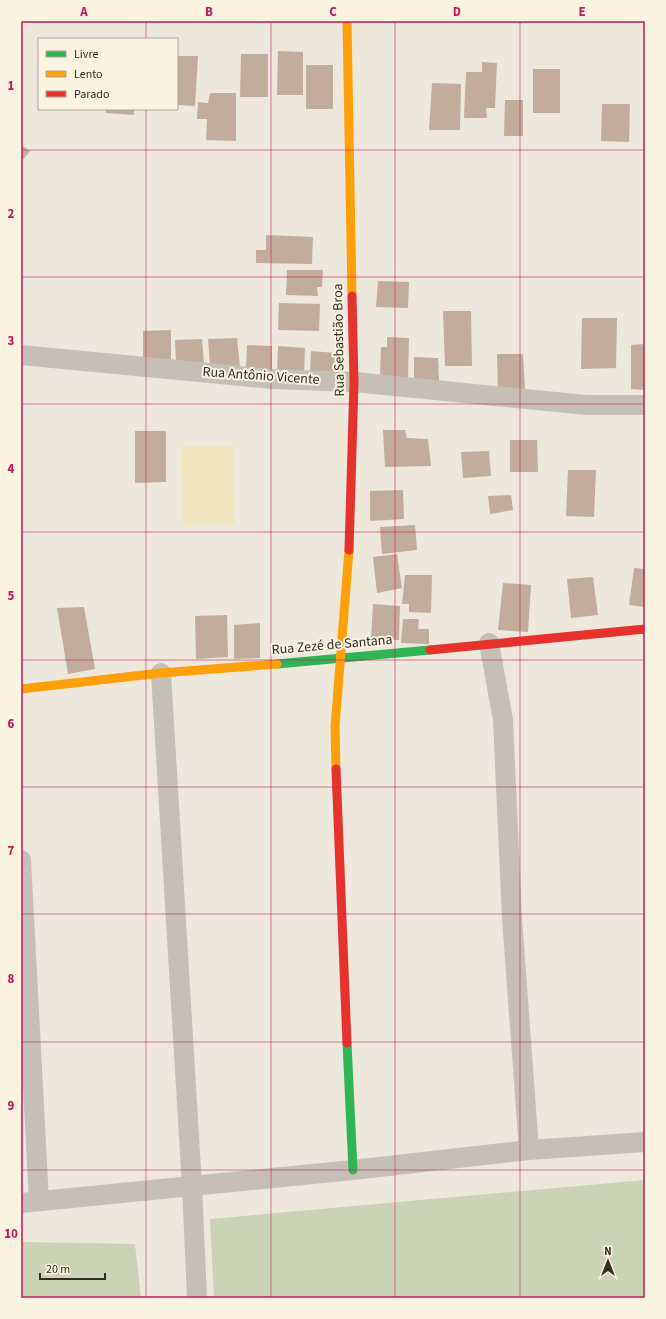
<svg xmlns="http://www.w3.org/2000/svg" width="666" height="1319" font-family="'Source Sans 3',sans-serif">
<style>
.green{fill:#cad3b5}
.sand{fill:#f0e5bf}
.building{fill:#c2ad9c}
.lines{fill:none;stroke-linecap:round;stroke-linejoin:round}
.street{stroke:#c5bfb6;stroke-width:20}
.fast{stroke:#30b455;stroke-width:9}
.slow{stroke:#ff9f0a;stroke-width:9}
.jam{stroke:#e5322d;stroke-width:9}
.grid{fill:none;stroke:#c2185b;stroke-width:1;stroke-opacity:0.55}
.labels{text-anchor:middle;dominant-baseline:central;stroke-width:4;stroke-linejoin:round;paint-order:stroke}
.street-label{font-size:14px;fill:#352c25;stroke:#fbf3e2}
.neatline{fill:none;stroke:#c2185b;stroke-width:1.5}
.grid-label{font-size:13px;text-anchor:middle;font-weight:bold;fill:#c2185b}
</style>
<rect width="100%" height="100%" fill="#ede7dc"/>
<g class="green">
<path d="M645,1180V1298H214L210,1219Z"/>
<path d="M21,1242L135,1244L141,1298H21Z"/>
</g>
<path class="sand" d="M182,446H234L235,524L183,525Z"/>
<g class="building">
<path d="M278,51L303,52V95H277Z"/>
<path d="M241,54H268V97H240Z"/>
<path d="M177,56H198L195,106L177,105Z"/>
<path d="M482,62L497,63L495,108H486L487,118H464L466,72H482Z"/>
<rect x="306" y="65" width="27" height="44"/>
<rect x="533" y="69" width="27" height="44"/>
<path d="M432,83L461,84L460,130H429Z"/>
<path d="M210,93H236V141L206,140L207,119H197L198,102L208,103Z"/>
<path d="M505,100H523V136H504Z"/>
<path d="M602,104H630L629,142L601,141Z"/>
<path d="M106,109H134V115L106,113Z"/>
<path d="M21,145L30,151L21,162Z"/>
<path d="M266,235L313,237L312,264L256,263V250H266Z"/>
<path d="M287,270H323L322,287H317L318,296L286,295Z"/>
<path d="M378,281L409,282L408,308L376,307Z"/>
<path d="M279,303L320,304L319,331L278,330Z"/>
<path d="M443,311H471L472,366H445Z"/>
<path d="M582,318H617L616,368L581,369Z"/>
<path d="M171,330V363L143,360V331Z"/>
<path d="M387,337L409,338L408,379L380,377L381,347H387Z"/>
<path d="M237,338L240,367L210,366L208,339Z"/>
<path d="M202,339L204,363H176L175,340Z"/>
<path d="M645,344V390L631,389V345Z"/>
<path d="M247,345L272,346V373L246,368Z"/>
<path d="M278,346L305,348L304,374L277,373Z"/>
<path d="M311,351L336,353L335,376L310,373Z"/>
<path d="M497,354H523L525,389H498Z"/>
<path d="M414,357L438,358L439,381L414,380Z"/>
<path d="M383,430H405L407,438L428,439L431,466L385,467Z"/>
<path d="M135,431H166V482L135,483Z"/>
<path d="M510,440H537L538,472H510Z"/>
<path d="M489,451L491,476L463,478L461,452Z"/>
<path d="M568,470H596L594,517L566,516Z"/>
<path d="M403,490L404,519L370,521V491Z"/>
<path d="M511,495L513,510L490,514L488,496Z"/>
<path d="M415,525L417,550L382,554L380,527Z"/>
<path d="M397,554L402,588L377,593L373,557Z"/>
<path d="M634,568L645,569V607L629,605Z"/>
<path d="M405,575H432L431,613L409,612V604H402Z"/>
<path d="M593,577L598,615L571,618L567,579Z"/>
<path d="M503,583L531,585L528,632L498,630Z"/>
<path d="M373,604L400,606L399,640L371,639Z"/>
<path d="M84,607L95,669L68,674L57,608Z"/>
<path d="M227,615L228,657L196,659L195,616Z"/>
<path d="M403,619H419L418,629H429V644L401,643Z"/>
<path d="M260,623V658L234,659V625Z"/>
</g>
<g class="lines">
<g class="street">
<path d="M21,355L272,379L354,382L586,405H645"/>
<path d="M489,643L503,720L512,918L529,1150"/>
<path d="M161,673L192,1186L197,1298"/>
<path d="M21,860L39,1201"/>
<path d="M21,1203L353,1170L529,1150L645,1142"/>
</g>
<g class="fast">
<path d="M277,664L430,650"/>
<path d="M347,1043L353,1170"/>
</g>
<g class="slow">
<path d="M347,21L352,296"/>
<path d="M21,689L161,673L277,664"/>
<path d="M336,769L335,727L349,550"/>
</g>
<g class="jam">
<path d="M349,550L354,382L352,296"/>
<path d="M430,650L645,629"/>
<path d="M336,769L347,1043"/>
</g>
</g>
<path class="grid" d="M146,21V39M271,21V1298M395,21V1298M520,21V1298M146,109V1298M21,150H645M21,277H645M21,404H645M21,532H645M21,660H645M21,787H645M21,914H645M21,1042H645M21,1170H645"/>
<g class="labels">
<g class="street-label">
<text transform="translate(339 340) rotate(-91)">Rua Sebastião Broa</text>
<text transform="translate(261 376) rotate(4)">Rua Antônio Vicente</text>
<text transform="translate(332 645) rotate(-5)">Rua Zezé de Santana</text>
</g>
</g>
<rect width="666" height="1319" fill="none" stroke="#fbf3e2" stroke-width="44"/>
<rect x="38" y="38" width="140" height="72" fill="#fbf3e2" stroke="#aca396"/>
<rect x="46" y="51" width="20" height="6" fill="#30b455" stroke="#aca396"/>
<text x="74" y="58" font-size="12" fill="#352c25">Livre</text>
<rect x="46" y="71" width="20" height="6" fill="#ff9f0a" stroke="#aca396"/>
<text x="74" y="78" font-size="12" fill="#352c25">Lento</text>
<rect x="46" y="91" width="20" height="6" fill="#e5322d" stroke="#aca396"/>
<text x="74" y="98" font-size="12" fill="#352c25">Parado</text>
<g transform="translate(608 1261)" stroke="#fbf3e2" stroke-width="3" paint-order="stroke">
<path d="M0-3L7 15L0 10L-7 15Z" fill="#352c25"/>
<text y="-6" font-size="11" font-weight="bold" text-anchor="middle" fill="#352c25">N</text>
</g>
<path d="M40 1273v6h65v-6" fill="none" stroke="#352c25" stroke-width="2"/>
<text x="46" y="1273" font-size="12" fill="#352c25" stroke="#fbf3e2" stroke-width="3" paint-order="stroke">20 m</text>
<rect x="22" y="22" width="622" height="1275" class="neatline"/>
<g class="grid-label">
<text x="84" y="16">A</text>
<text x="209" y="16">B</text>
<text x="333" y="16">C</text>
<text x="457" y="16">D</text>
<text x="582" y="16">E</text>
<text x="11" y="90">1</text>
<text x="11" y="218">2</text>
<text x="11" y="345">3</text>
<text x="11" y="473">4</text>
<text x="11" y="600">5</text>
<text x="11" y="728">6</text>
<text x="11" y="855">7</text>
<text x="11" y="983">8</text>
<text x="11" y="1110">9</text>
<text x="11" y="1238">10</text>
</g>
</svg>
